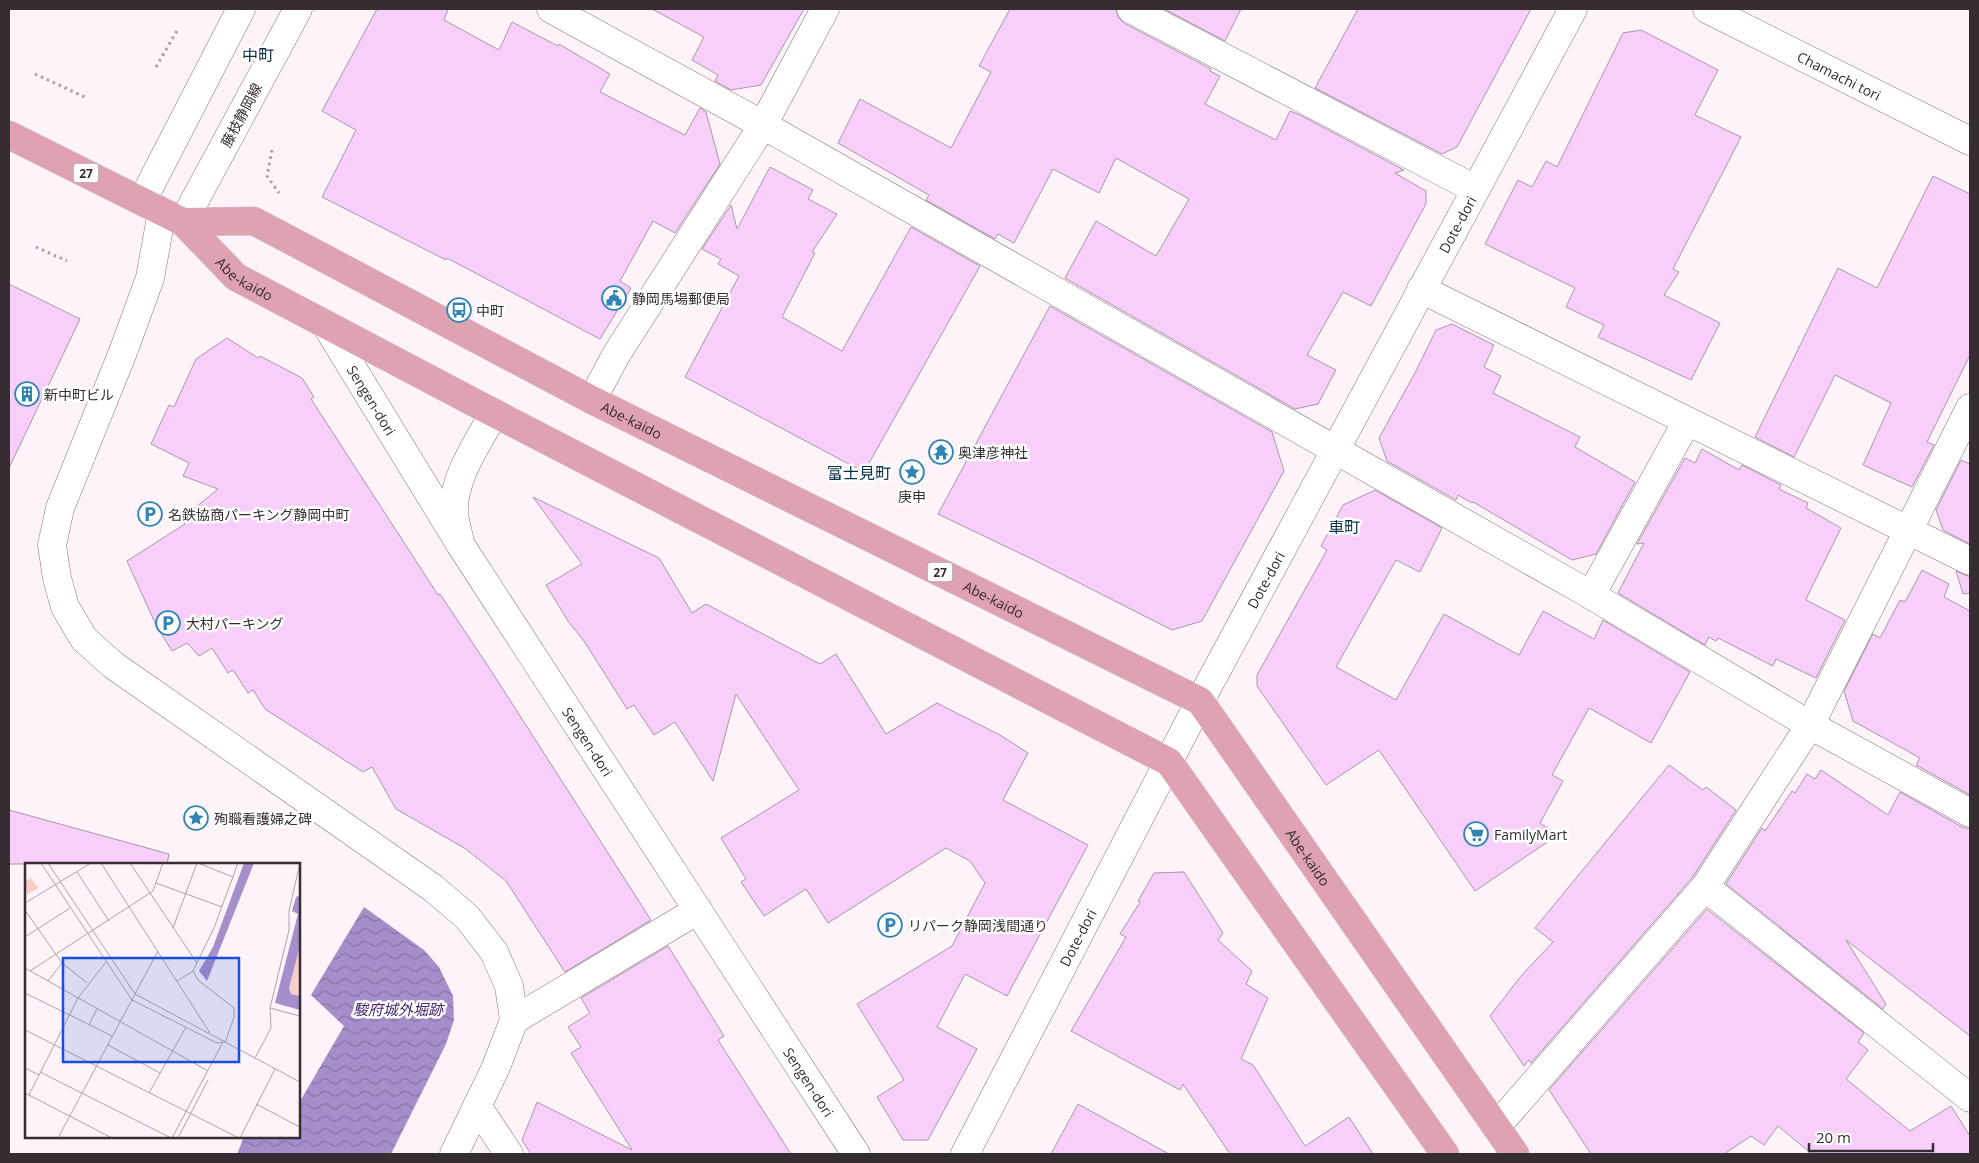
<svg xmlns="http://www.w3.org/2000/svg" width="1979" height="1163" font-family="'Open Sans','Noto Sans JP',sans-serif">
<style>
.water{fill:url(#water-waves)}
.building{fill:#f7cffa;stroke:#a898a9}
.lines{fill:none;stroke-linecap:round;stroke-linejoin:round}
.minor-casing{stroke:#88737e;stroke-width:29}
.tertiary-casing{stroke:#88737e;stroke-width:29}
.secondary-casing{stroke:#88737e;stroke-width:29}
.primary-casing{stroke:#d3d1d2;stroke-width:29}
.path{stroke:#a99fa4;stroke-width:3;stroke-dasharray:2.5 4;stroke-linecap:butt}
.minor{stroke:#fff;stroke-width:28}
.tertiary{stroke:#fff;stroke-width:28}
.secondary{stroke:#fff;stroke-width:28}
.primary{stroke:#dfa2b0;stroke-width:28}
.labels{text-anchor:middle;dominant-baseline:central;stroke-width:5;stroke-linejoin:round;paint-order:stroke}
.shield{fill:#fff;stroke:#726c70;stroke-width:1}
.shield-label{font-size:12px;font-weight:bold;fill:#362d32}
.street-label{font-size:14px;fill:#362d32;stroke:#fff}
.poi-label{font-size:14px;fill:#362d32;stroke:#fff;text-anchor:start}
.water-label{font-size:15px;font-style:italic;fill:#49276e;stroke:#fff}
.quarter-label{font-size:16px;fill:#083148;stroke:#fff}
.inset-road{fill:none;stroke:#ada4a9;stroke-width:1}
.view{fill:#1d4ed8;fill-opacity:0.15;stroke:#1d4ed8;stroke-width:2.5}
.inset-edge{fill:none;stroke:#362d32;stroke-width:2.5}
</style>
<defs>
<pattern id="water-waves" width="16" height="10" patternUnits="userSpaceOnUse" patternTransform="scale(1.25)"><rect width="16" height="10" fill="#a68eca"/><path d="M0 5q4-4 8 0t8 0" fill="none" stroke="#8874a5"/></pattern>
</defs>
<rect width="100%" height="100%" fill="#fdf3f8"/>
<path class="water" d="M364,907L424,950L439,967L453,996L454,1020L446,1044L391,1154H237L244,1137H273L278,1139L279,1137H299V1103L344,1026L311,995Z"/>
<g class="building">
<path d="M377,9H448L444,20L499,50L512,22L558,46L559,44L610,74L600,92L685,135L700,108L706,112L720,164L675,233L653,221L620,281L631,288L600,339L447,258L446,260L322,197L356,130L322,111Z"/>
<path d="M652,9H804L761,85L731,90L715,81L718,75L692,60L704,37Z"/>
<path d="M1010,9H1116L1118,17L1124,23L1211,69L1210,71L1220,76L1205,104L1276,140L1290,111L1300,115L1404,170L1395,173L1426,191V204L1371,306L1343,292L1307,355L1336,370L1318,404L1295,409L1065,278L1096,221L1156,256L1189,199L1116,158L1099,193L1053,169L1014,243L998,234L995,239L926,200L929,195L838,143L860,99L951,148L991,72L979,66Z"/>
<path d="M1164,9H1241L1225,41Z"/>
<path d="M1358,9H1531L1457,147L1442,154L1315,88Z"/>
<path d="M1641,30L1718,70L1695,115L1741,137L1673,269L1679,272L1664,295L1720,323L1691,380L1598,337L1604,325L1566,307L1575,288L1485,244L1518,180L1532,187L1546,161L1557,167L1623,33Z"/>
<path d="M770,167L813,190L808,199L837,214L812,252L815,253L782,317L842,351L911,227L980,266L864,472L685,377L739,276L718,264L721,259L702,249L731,205L737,229Z"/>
<path d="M1933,176L1970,194V355L1927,442L1934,445L1912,487L1863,465L1891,403L1835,375L1794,457L1755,437L1838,268L1877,288Z"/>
<path d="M9,284L80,319L9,468Z"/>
<path d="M1050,306L1272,432L1284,471L1202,621L1172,630L1036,561L938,514Z"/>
<path d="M1452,324L1494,345L1484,367L1501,376L1493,393L1580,437L1575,447L1635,482L1596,554L1572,560L1473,502L1472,503L1458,495L1456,500L1387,461L1379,438L1416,371L1436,330Z"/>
<path d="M227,338L258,358L260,356L302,378L314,397L311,399L438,595L440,594L488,666L651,920L565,972L506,881L466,849L396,809L372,767L363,772L265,709L253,690L248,693L233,670L228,673L212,648L199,656L187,643L172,651L156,625L127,561L185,524L180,520L218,489L183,476L189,463L151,444L169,405L174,407L196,359Z"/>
<path d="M1702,449L1739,470L1742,465L1781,485L1779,489L1808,503L1806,508L1841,528L1807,597L1806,600L1845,620L1816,678L1776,659L1773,666L1718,638L1716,641L1709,637L1705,645L1618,593L1644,543L1637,544L1685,458L1695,463Z"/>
<path d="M1961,460L1970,464V544L1943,530L1936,510Z"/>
<path d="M1375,490L1442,528L1420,572L1396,560L1336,667L1396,700L1444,614L1519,655L1543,611L1594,639L1603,620L1690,672L1651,743L1589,708L1552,775L1563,781L1540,823L1558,835L1475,891L1379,750L1326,785L1257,686V675L1327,550L1321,546L1343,505Z"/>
<path d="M533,497L659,558L692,613L706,604L820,664L836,654L886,734L937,703L1000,735L1028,753L1003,800L1088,845L1007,996L965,974L937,1027L977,1049L928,1140H903L877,1097L904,1080L857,1004L952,946L985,883L970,861L946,848L828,923L806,889L764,916L741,882L746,879L721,838L799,790L736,694L713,781L675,722L654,735L634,705L627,709L584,641L568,621L546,585L582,564Z"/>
<path d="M1922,570L1949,584L1944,597L1970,611V795L1916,765L1920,758L1853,721L1844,691L1873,634L1880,638L1900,600L1905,602Z"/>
<path d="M1956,571L1970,577V593L1963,594Z"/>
<path d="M1669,765L1703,790L1706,787L1736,810L1692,878L1531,1063L1529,1060L1524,1066L1490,1016L1521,976L1553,942L1535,928Z"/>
<path d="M1821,770L1888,815L1900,792L1962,827L1970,829V1036L1846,940L1886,1004L1883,1009L1726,884L1762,828L1765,831L1792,791L1795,793L1807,774L1815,779Z"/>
<path d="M9,810L169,854L167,864H9Z"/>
<path d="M1184,872L1223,933L1218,940L1252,971L1246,984L1268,998L1241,1059L1253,1065L1305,1146L1349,1117L1373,1154H1230L1183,1084L1180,1090L1071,1031L1126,937L1120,934L1140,902L1138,901L1154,873Z"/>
<path d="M1707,909L1864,1033L1858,1042L1868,1050L1846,1079L1910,1131L1951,1106L1970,1136V1154H1812L1778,1126L1764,1145L1751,1136L1724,1154H1591L1549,1090Z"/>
<path d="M668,946L724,1036L718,1040L791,1154H531L522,1140L537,1102L632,1150L571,1053L581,1047L568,1027L590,1013L581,998Z"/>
<path d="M1078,1104L1169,1154H1051Z"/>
</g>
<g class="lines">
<g class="minor-casing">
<g id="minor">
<path d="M551,9L763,125L1591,595L1810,725L1970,813"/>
<path d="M1131,9L1475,189"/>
<path d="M1421,289L1970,561"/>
<path id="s1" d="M326,325L460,544L856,1154"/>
<path d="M592,400L616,355L763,125L825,9"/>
<path d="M459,537C457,530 455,522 454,514C452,478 478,443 494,413"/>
<path d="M1591,595L1687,421"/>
<path d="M1705,887L1970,1098"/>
<path d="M514,1020L698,910"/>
<path d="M477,1106L509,1154"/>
<path d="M1496,1127L1705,887L1810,725L1970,408"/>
</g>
</g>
<g class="tertiary-casing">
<g id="tertiary">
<path id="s2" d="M1707,9L1970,141"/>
<path d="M162,212L150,278L123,352L60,508L52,545L57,578L65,607L84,639L113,665L433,888L467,917L494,952L509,986L514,1020L496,1067L454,1154"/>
<path id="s3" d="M965,1154L1200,701L1573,9"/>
</g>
</g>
<g class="secondary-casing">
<g id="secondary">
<path d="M142,201L241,9"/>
<path d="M183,222L298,9"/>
</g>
</g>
<g class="primary-casing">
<g id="primary">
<path id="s4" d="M9,135L183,222L236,277L494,413L1169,762L1445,1154"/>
<path id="s5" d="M183,222L254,221L592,400L1200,701L1515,1154"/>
</g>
</g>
<g class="path">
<path d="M156,67L178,29"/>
<path d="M35,74L87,98"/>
<path d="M272,150L267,176L279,193"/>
<path d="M36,247L67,261"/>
</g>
<use href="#minor" class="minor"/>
<use href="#tertiary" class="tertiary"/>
<use href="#secondary" class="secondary"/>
<use href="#primary" class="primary"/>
</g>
<defs>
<g id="civic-ring" transform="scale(1.25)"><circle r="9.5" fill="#fff" stroke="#3083b3" stroke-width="1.5"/><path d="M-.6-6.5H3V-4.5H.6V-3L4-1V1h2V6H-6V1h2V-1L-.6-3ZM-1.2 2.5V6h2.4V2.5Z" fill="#3083b3"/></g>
<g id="bus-ring" transform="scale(1.25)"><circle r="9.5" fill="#fff" stroke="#3083b3" stroke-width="1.5"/><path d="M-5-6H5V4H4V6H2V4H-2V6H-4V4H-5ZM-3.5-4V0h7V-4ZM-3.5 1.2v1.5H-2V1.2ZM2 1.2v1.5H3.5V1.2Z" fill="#3083b3"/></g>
<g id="building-ring" transform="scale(1.25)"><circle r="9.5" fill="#fff" stroke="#3083b3" stroke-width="1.5"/><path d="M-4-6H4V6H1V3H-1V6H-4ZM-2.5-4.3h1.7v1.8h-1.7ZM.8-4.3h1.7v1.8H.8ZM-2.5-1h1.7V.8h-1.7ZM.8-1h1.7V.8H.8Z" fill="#3083b3"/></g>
<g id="temple-ring" transform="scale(1.25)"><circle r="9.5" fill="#fff" stroke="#3083b3" stroke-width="1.5"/><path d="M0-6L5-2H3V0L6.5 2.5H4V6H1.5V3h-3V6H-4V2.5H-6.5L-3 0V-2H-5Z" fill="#3083b3"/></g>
<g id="sight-ring" transform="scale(1.25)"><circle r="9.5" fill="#fff" stroke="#3083b3" stroke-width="1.5"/><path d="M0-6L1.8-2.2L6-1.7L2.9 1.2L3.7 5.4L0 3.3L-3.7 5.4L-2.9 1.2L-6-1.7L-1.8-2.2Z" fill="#3083b3"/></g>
<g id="parking-ring" transform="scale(1.25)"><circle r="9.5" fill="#fff" stroke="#3083b3" stroke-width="1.5"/><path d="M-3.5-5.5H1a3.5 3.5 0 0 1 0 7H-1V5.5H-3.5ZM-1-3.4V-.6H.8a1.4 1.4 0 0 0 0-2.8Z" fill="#3083b3"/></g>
<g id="supermarket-ring" transform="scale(1.25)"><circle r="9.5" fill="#fff" stroke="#3083b3" stroke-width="1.5"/><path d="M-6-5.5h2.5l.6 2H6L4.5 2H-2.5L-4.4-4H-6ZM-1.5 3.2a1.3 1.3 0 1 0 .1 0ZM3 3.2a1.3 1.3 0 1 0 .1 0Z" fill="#3083b3"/></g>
</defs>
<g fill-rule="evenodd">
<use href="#civic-ring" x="614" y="298"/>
<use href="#bus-ring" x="459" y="310"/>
<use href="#building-ring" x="27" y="394"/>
<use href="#temple-ring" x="941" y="452"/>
<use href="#sight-ring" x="912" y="472"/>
<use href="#parking-ring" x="150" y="514"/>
<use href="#parking-ring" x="168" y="623"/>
<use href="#sight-ring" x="196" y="818"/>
<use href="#supermarket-ring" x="1476" y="834"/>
<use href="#parking-ring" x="890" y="925"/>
</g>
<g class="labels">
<g class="shield">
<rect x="73.5" y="163.5" width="25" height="19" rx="4"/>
<rect x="927.5" y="562.5" width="25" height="19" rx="4"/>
</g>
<g class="shield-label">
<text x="86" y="173">27</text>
<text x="940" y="572">27</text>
</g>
<g class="street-label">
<text stroke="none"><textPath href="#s2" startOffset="148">Chamachi tori</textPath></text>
<text transform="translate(241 115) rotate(-62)">藤枝静岡線</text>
<text stroke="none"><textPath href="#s3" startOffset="1052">Dote-dori</textPath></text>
<text stroke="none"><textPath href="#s4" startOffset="279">Abe-kaido</textPath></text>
<text stroke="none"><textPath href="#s1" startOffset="88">Sengen-dori</textPath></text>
<text stroke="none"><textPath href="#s5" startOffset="498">Abe-kaido</textPath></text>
<text stroke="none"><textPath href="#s3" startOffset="648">Dote-dori</textPath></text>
<text stroke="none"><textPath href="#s5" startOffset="902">Abe-kaido</textPath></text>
<text stroke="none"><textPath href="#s1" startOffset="492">Sengen-dori</textPath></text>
<text stroke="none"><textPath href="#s5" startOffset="1322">Abe-kaido</textPath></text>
<text stroke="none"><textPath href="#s3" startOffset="244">Dote-dori</textPath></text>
<text stroke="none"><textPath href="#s1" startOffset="898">Sengen-dori</textPath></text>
</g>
<g class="poi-label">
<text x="632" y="298">静岡馬場郵便局</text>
<text x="476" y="310">中町</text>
<text x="44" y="394">新中町ビル</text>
<text x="958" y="452">奥津彦神社</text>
<text x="912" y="496" text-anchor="middle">庚申</text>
<text x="168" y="514">名鉄協商パーキング静岡中町</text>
<text x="186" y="623">大村パーキング</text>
<text x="214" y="818">殉職看護婦之碑</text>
<text x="1494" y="834">FamilyMart</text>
<text x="908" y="925">リパーク静岡浅間通り</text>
</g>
<g class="water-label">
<text x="398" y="1009">駿府城外堀跡</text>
</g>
<g class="quarter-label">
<text x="258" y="55">中町</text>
<text x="859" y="473">富士見町</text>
<text x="1344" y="527">車町</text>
</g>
</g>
<g transform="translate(25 863)">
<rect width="275" height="275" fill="#fdf3f8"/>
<path d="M6,15L13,25L2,32L0,18Z" fill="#f8cec8"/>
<path d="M275,83V133L266,131L264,125Z" fill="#f8cec8"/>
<path d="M219,0H229L182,118L174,108L188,84ZM275,32V83L264,125L266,131L275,133V147L250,140L273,51L267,48L271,34Z" fill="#a68eca"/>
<path class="inset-road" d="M16,0L107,137L192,180L198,179M23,0L110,131L275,219M76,0L185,170M105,0L172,100M173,0L208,14M275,0L264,48V67L245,145L275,153M52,9L84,58M131,20L197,44M0,40L66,0M0,47L37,100L62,120M148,65L172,0M0,74L45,45M0,105L183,208M5,108L128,28L138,0M23,118L37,100M152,118L168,108M0,130L87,173M64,162L72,146M0,167L214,275M200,180L209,154V145L173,117L168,108L189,65L213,0M83,182L135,210M230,195L246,165L245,145M0,205L14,212M15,209L146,275M0,230L87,275M124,230L161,164M4,232L53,135L81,99M231,241L275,264M33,275L133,88M147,275L198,179M153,275L183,217M215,275L250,206"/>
<path class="view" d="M38,95H214V199H38Z"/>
<rect width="275" height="275" class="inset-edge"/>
</g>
<rect width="1979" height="1163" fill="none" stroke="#362d32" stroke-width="20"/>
<path d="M1809 1143v8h124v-8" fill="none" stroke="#362d32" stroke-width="2.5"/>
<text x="1816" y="1143" font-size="15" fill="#362d32" stroke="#ffffff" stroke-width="4" paint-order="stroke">20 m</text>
</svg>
